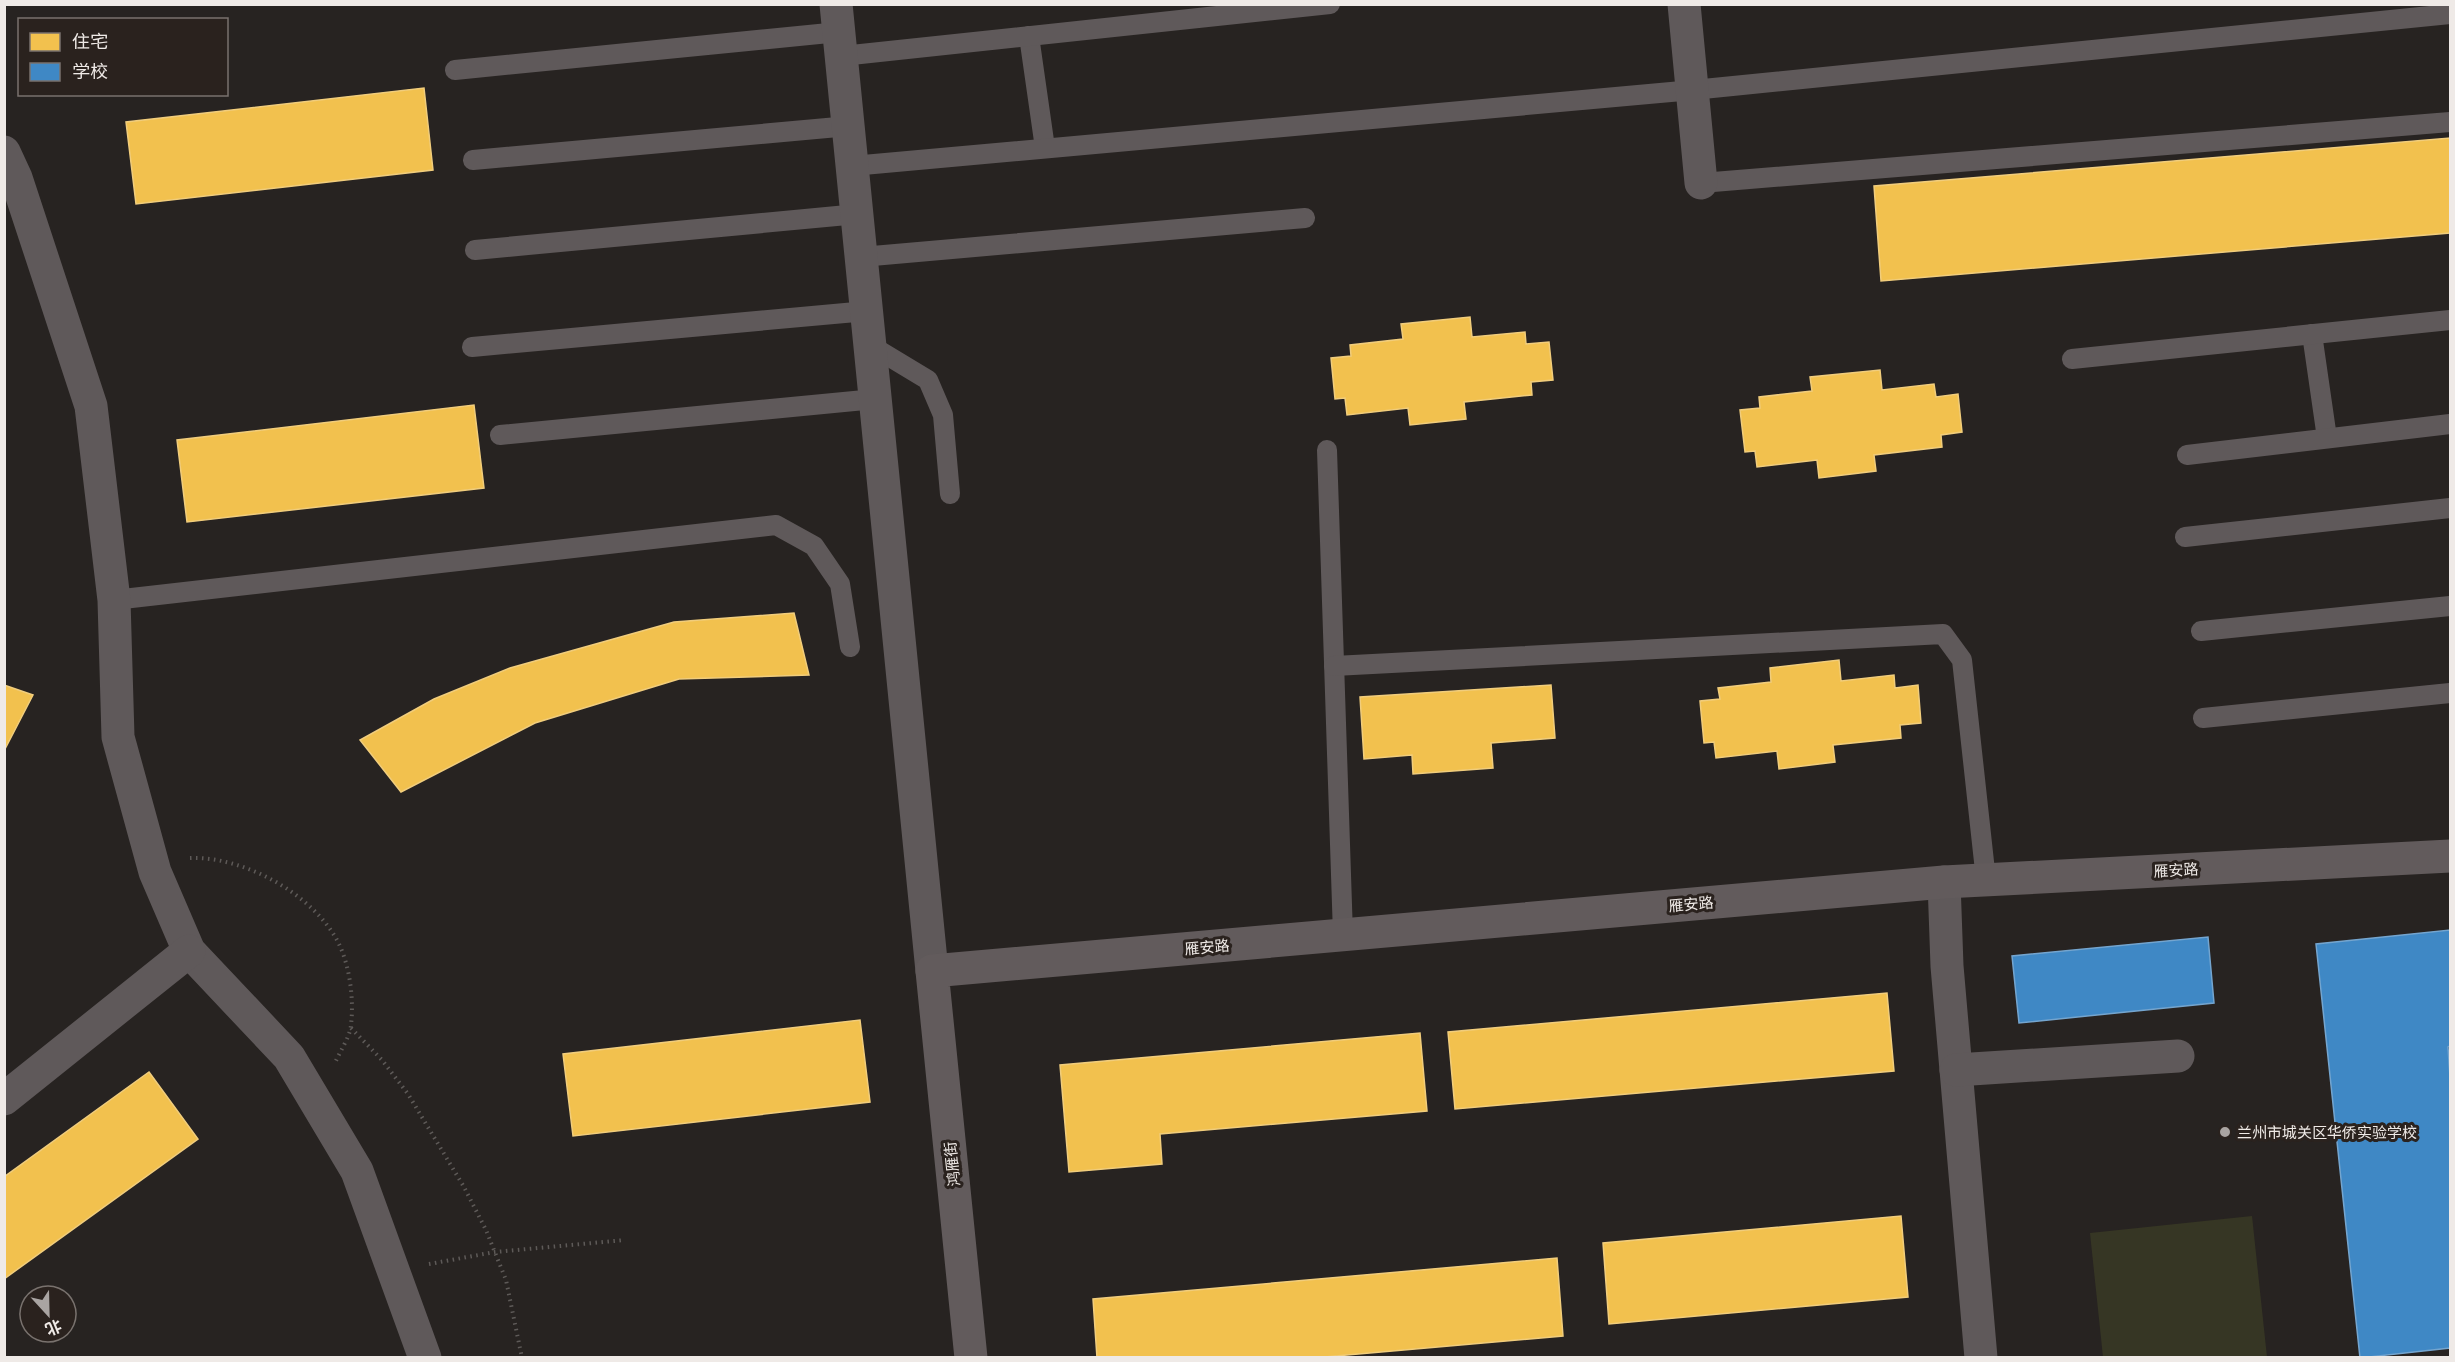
<svg xmlns="http://www.w3.org/2000/svg" width="2455" height="1362" font-family="'Asap Condensed','Noto Sans SC',sans-serif">
<style>
.green{fill:#363624}
.homes{fill:#f2c14e;stroke:#f1cd7c;stroke-width:1.5}
.schools{fill:#3f88c5;stroke:#74a5cf;stroke-width:1.5}
.lines{fill:none;stroke-linecap:round;stroke-linejoin:round}
.path{stroke:#5e5a58;stroke-width:4;stroke-dasharray:1.5 4.5;stroke-linecap:butt}
.lane{stroke:#5f595a;stroke-width:20}
.street{stroke:#5f595a;stroke-width:33}
.secondary{stroke:#625b5c;stroke-width:33}
.poi-dot{fill:#a9a4a2;stroke:#2a221e;stroke-width:2}
.labels{text-anchor:middle;dominant-baseline:central;stroke-width:6;stroke-linejoin:round;paint-order:stroke}
.street-label{font-size:15px;fill:#efeae7;stroke:#2a221e}
.poi-label{font-size:15px;fill:#efeae7;stroke:#2a221e;text-anchor:start}
</style>
<rect width="100%" height="100%" fill="#272321"/>
<path class="green" d="M2252,1216L2267,1357H2103L2090,1233Z"/>
<g class="homes">
<path d="M424,88L433,170L136,204L126,122Z"/>
<path d="M2450,138V233L1881,281L1874,186Z"/>
<path d="M1470,317L1472,337L1525,332L1526,344L1549,342L1553,380L1531,382L1532,395L1464,402L1466,419L1410,425L1408,408L1347,415L1345,398L1335,399L1331,358L1351,356L1350,345L1403,339L1401,324Z"/>
<path d="M1880,370L1882,390L1934,384L1936,397L1958,394L1962,432L1941,435L1942,447L1874,455L1876,471L1819,478L1817,460L1757,467L1755,451L1745,452L1740,410L1760,408L1759,397L1812,391L1810,377Z"/>
<path d="M474,405L484,488L187,522L177,440Z"/>
<path d="M794,613L809,675L679,679L535,723L401,792L360,740L434,699L510,668L674,622Z"/>
<path d="M1839,660L1841,681L1894,675L1895,688L1918,685L1921,723L1900,725L1901,738L1833,745L1835,762L1779,769L1777,751L1716,758L1714,742L1704,743L1700,701L1720,699L1718,688L1771,682L1770,668Z"/>
<path d="M4,685L33,695L4,751Z"/>
<path d="M1551,685L1555,738L1491,743L1493,768L1413,774L1412,755L1364,759L1360,697Z"/>
<path d="M1887,993L1894,1071L1455,1109L1448,1032Z"/>
<path d="M860,1020L870,1102L573,1136L563,1054Z"/>
<path d="M1420,1033L1427,1111L1160,1134L1162,1164L1069,1172L1060,1065Z"/>
<path d="M149,1072L198,1139L4,1279V1177Z"/>
<path d="M1901,1216L1908,1297L1609,1324L1603,1243Z"/>
<path d="M1557,1258L1563,1336L1313,1358H1097L1093,1299Z"/>
</g>
<g class="schools">
<path d="M2450,930V1046L2448,1047L2450,1077V1348L2360,1358L2316,944Z"/>
<path d="M2208,937L2214,1003L2019,1023L2012,956Z"/>
</g>
<g class="lines">
<g class="path">
<path d="M190,858C244,856 315,895 339,944C350,967 354,1000 351,1025C350,1037 340,1051 335,1063"/>
<path d="M351,1028L382,1060L408,1094L464,1187L486,1230L506,1280L522,1358"/>
<path d="M429,1264L495,1252L625,1240"/>
</g>
<g class="lane">
<path d="M1029,36L1045,148"/>
<path d="M842,56L1330,4"/>
<path d="M455,70L839,32"/>
<path d="M473,160L849,126"/>
<path d="M852,166L1693,90L2450,14"/>
<path d="M1701,183L2450,122"/>
<path d="M475,250L858,214"/>
<path d="M861,257L1305,218"/>
<path d="M2312,334L2327,438"/>
<path d="M870,345L928,380L943,415L950,494"/>
<path d="M472,347L867,311"/>
<path d="M2072,359L2450,320"/>
<path d="M500,435L875,399"/>
<path d="M1327,450L1343,935"/>
<path d="M2187,455L2450,424"/>
<path d="M2185,537L2450,508"/>
<path d="M114,600L776,525L814,546L840,584L850,647"/>
<path d="M2201,631L2450,606"/>
<path d="M1334,666L1943,634L1962,660L1986,880"/>
<path d="M2203,718L2450,693"/>
</g>
<g class="street">
<path d="M836,4L932,971"/>
<path d="M1684,4L1701,183"/>
<path d="M4,152L16,178L91,406L114,600L118,737L155,872L189,951L289,1057L357,1171L425,1358"/>
<path d="M1944,882L1947,966L1981,1358"/>
<path d="M1956,1070L2178,1056"/>
<path d="M4,1099L189,951"/>
</g>
<path class="secondary" d="M971,1358L932,971L1944,882L2450,856"/>
</g>
<circle class="poi-dot" cx="2225" cy="1132" r="6"/>
<g class="labels">
<g class="street-label">
<text transform="translate(2176 870) rotate(-3)">雁安路</text>
<text transform="translate(1691 904) rotate(-5)">雁安路</text>
<text transform="translate(1207 947) rotate(-5)">雁安路</text>
<text transform="translate(952 1164) rotate(-96)">鸿雁街</text>
</g>
<g class="poi-label">
<text x="2237" y="1132">兰州市城关区华侨实验学校</text>
</g>
</g>
<rect width="2455" height="1362" fill="none" stroke="#efeae7" stroke-width="12"/>
<rect x="18" y="18" width="210" height="78" fill="#2a221e" stroke="#79726e" stroke-width="1.5"/>
<rect x="30" y="33" width="30" height="18" fill="#f2c14e" stroke="#79726e" stroke-width="1.5"/>
<text x="72" y="48" font-size="18" fill="#efeae7">住宅</text>
<rect x="30" y="63" width="30" height="18" fill="#3f88c5" stroke="#79726e" stroke-width="1.5"/>
<text x="72" y="78" font-size="18" fill="#efeae7">学校</text>
<g transform="translate(48 1314) rotate(158)"><circle r="28" fill="#2a221e" stroke="#79726e" stroke-width="1.5"/>
<path d="M0-4.5L10 22L0 15L-10 22Z" fill="#a9a4a2"/>
<text y="-9" font-size="16" font-weight="bold" text-anchor="middle" fill="#efeae7">北</text>
</g>
</svg>
